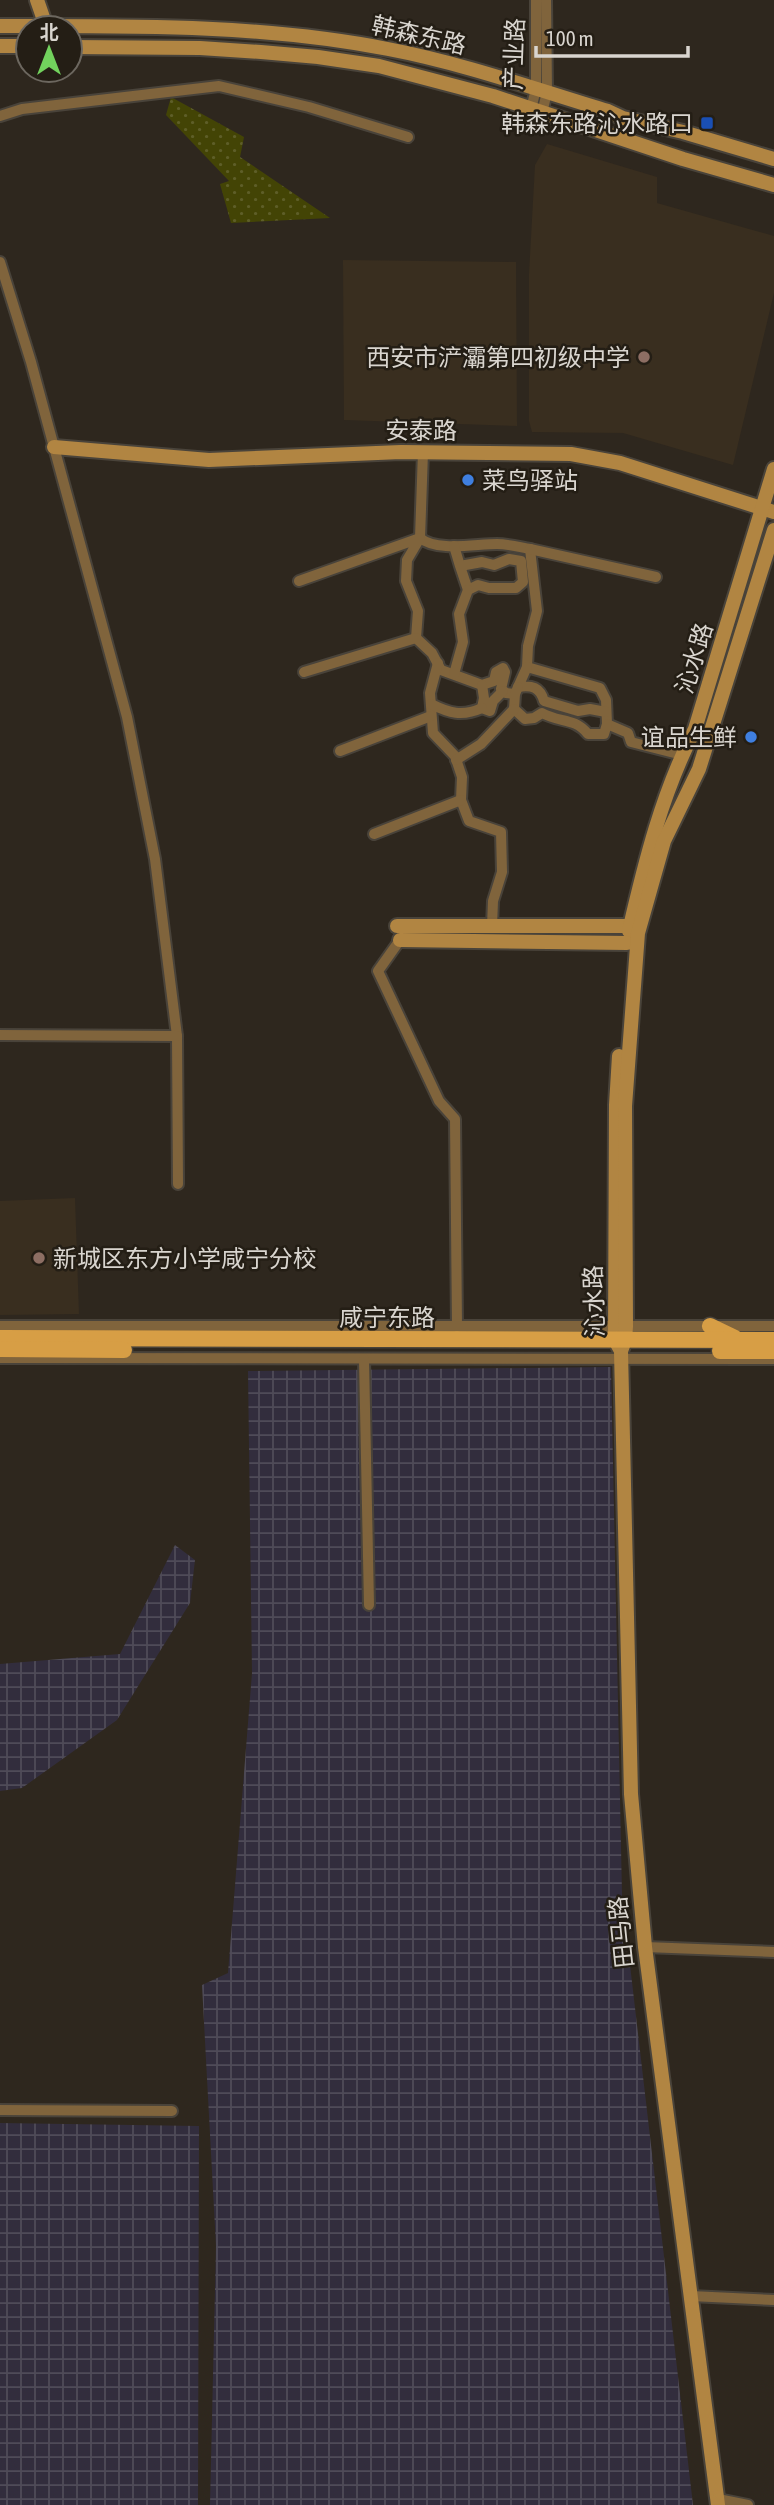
<svg xmlns="http://www.w3.org/2000/svg" width="774" height="2505" font-family="'Asap Condensed','Noto Sans SC',sans-serif">
<style>
.industrial{fill:url(#industrial-grid)}
.education{fill:#392e1f}
.grass{fill:url(#grass-dots)}
.lines{fill:none;stroke-linecap:round;stroke-linejoin:round}
.street-casing{stroke:#49433a;stroke-width:14}
.secondary-casing{stroke:#49433a;stroke-width:18}
.primary-casing{stroke:#49433a;stroke-width:19}
.street{stroke:#80643c;stroke-width:10}
.secondary{stroke:#b18542;stroke-width:14}
.primary{stroke:#d79e45;stroke-width:16}
.transit-dot{fill:#1a4fb4;stroke:#241e15;stroke-width:2.5}
.education-dot{fill:#8d6e63;stroke:#241e15;stroke-width:2.5}
.shop-dot{fill:#3f7fe0;stroke:#241e15;stroke-width:2.5}
.labels{text-anchor:middle;dominant-baseline:central;stroke-width:5;stroke-linejoin:round;paint-order:stroke}
.street-label{font-size:24px;fill:#d9d5cf;stroke:#241e15}
.poi-label{font-size:24px;fill:#d9d5cf;stroke:#241e15;text-anchor:end}
</style>
<defs>
<pattern id="industrial-grid" width="8" height="8" patternUnits="userSpaceOnUse" patternTransform="scale(1.75)"><rect width="8" height="8" fill="#322d3d"/><path d="M0 4h8M4 0v8" fill="none" stroke="#4f4b58"/></pattern>
<pattern id="grass-dots" width="8" height="8" patternUnits="userSpaceOnUse" patternTransform="scale(1.75)"><rect width="8" height="8" fill="#434405"/><path d="M2 2h.1M6 6h.1" fill="none" stroke="#5e5e28" stroke-width="1.8" stroke-linecap="round"/></pattern>
</defs>
<rect width="100%" height="100%" fill="#2e271e"/>
<g class="industrial">
<path d="M611,1367L623,1943L630,1965L693,2505H210L216,2246L202,1985L228,1973L252,1673L248,1371Z"/>
<path d="M175,1545L195,1560L190,1603L117,1720L22,1788L0,1791V1664L120,1654Z"/>
<path d="M0,2123L199,2126L198,2505H0Z"/>
</g>
<g class="education">
<path d="M547,144L657,177V203L774,236V293L733,465L623,433L532,432L529,421V274L535,165Z"/>
<path d="M343,260L516,262L517,426L344,420Z"/>
<path d="M75,1198L79,1314L0,1315V1201Z"/>
</g>
<path class="grass" d="M171,97L244,137L240,157L330,218L231,223L220,184L229,181L166,115Z"/>
<g class="lines">
<g class="street-casing">
<g id="street">
<path d="M531,109L536,89V0"/>
<path d="M542,113L547,92L546,0"/>
<path d="M0,116L22,109L219,86L309,107L408,137"/>
<path d="M0,262L31,362L127,717L155,859L177,1036L178,1184"/>
<path d="M423,452L420,538C437,552 475,544 497,544C508,544 519,547 530,549L537,611L528,646L527,667L600,688L606,700L607,724L628,733L631,742L682,755"/>
<path d="M454,546L460,566L482,562L494,565L509,559L521,561L523,582L516,588H489L478,585L468,590L460,566"/>
<path d="M530,549L656,577"/>
<path d="M299,581L420,538L407,560L406,581L418,611L416,638L432,653L441,670L482,685L494,681L496,672L503,668L505,672L501,689L506,693L515,694"/>
<path d="M438,663L430,693L433,733L455,756L462,777L461,800L469,821L501,832L502,872L493,901L492,926"/>
<path d="M527,667L518,687C532,685 540,687 544,701L578,711L590,709L606,712"/>
<path d="M304,672L416,638"/>
<path d="M454,674L463,642L459,614L468,590"/>
<path d="M482,685L484,698L482,708L490,711L493,701L503,691"/>
<path d="M518,687L515,694L514,709L525,719L534,718L542,713C560,723 574,717 588,734H604L607,724"/>
<path d="M431,704C449,713 462,717 482,708"/>
<path d="M340,751L431,716"/>
<path d="M456,760L481,744L514,709"/>
<path d="M374,834L461,800"/>
<path d="M400,940L378,971L439,1101L455,1119L457,1327"/>
<path d="M0,1035L177,1036"/>
<path d="M0,1326H774"/>
<path d="M0,1358L774,1359"/>
<path d="M364,1359L369,1605"/>
<path d="M645,1947L774,1952"/>
<path d="M0,2110L172,2111"/>
<path d="M691,2296L774,2300"/>
<path d="M718,2499L748,2505"/>
</g>
</g>
<g class="secondary-casing">
<g id="secondary">
<path d="M37,0L46,26"/>
<path d="M0,26C129,26 260,24 388,49C462,63 535,89 608,111L623,118L683,132L774,159"/>
<path d="M0,46H28"/>
<path d="M70,47L200,48L261,52L318,57L379,66L493,96L683,159L774,185"/>
<path d="M54,447L209,460L401,452L571,454L620,463L774,512"/>
<path d="M397,926H630"/>
<path d="M629,931C645,862 662,793 695,729L774,469"/>
<path d="M400,940L627,943"/>
<path d="M619,1056L616,1105L615,1340L620,1349"/>
<path d="M718,2505L645,1947L631,1794L621,1351L625,1340L626,1326L625,1106L638,933L664,841L699,769L774,530"/>
</g>
</g>
<g class="primary-casing">
<g id="primary">
<path d="M710,1326L735,1338"/>
<path d="M0,1338L774,1340"/>
<path d="M0,1349L124,1350"/>
<path d="M720,1351H774"/>
</g>
</g>
<use href="#street" class="street"/>
<use href="#secondary" class="secondary"/>
<use href="#primary" class="primary"/>
</g>
<rect class="transit-dot" x="700" y="116" width="14" height="14" rx="3.5"/>
<g class="education-dot">
<circle cx="644" cy="357" r="7"/>
<circle cx="39" cy="1258" r="7"/>
</g>
<g class="shop-dot">
<circle cx="468" cy="480" r="7"/>
<circle cx="751" cy="737" r="7"/>
</g>
<g class="labels">
<g class="street-label">
<text transform="translate(419 35) rotate(13)">韩森东路</text>
<text transform="translate(514 54) rotate(-88)">产业路</text>
<text x="421" y="430">安泰路</text>
<text transform="translate(694 658) rotate(-73)">沁水路</text>
<text transform="translate(594 1301) rotate(-92)">沁水路</text>
<text x="387" y="1317">咸宁东路</text>
<text transform="translate(621 1932) rotate(-96)">田马路</text>
</g>
<g class="poi-label">
<text x="693" y="123">韩森东路沁水路口</text>
<text x="630" y="357">西安市浐灞第四初级中学</text>
<text x="482" y="480" text-anchor="start">菜鸟驿站</text>
<text x="737" y="737">谊品生鲜</text>
<text x="53" y="1258" text-anchor="start">新城区东方小学咸宁分校</text>
</g>
</g>
<g transform="translate(49 49)"><circle r="33" fill="#241e15" stroke="#6c675f" stroke-width="2"/>
<path d="M0-5L12 26L0 18L-12 26Z" fill="#72d25d"/>
<text y="-10" font-size="19" font-weight="bold" text-anchor="middle" fill="#d9d5cf">北</text>
</g>
<path d="M536 46v10h152v-10" fill="none" stroke="#d9d5cf" stroke-width="3.5"/>
<text x="546" y="46" font-size="21" fill="#d9d5cf" stroke="#241e15" stroke-width="5" paint-order="stroke">100 m</text>
</svg>
